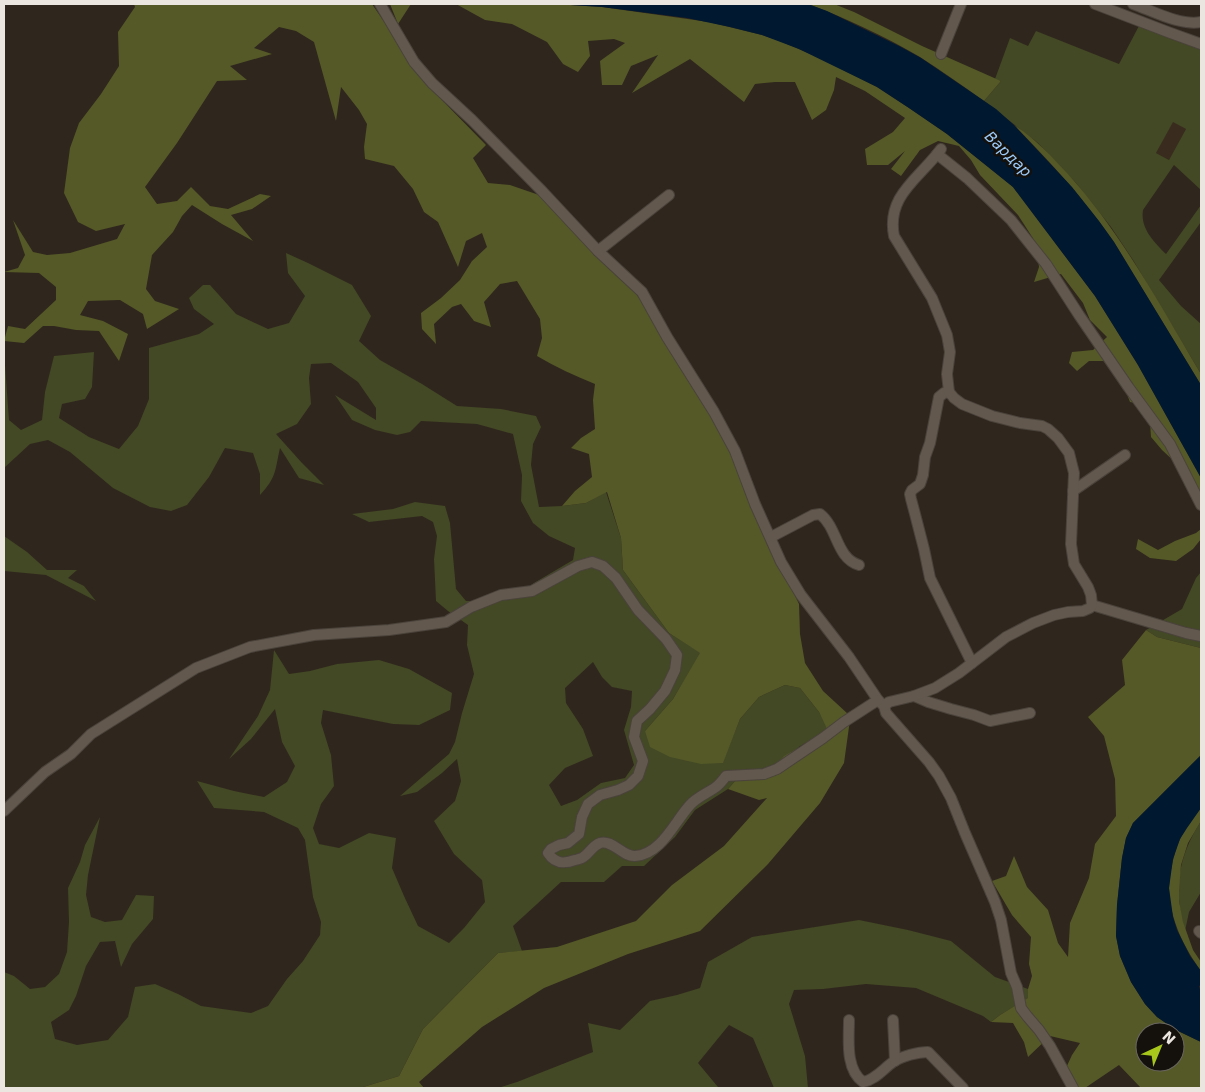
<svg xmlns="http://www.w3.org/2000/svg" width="1205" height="1092" font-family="'DejaVu Sans',sans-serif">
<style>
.built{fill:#392c1e}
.green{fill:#434825;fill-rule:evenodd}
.forest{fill:#545927;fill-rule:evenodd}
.water{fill:#001830}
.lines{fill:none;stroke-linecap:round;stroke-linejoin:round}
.minor-casing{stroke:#4a433b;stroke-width:12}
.minor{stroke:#62584e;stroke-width:10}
.labels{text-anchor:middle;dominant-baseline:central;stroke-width:5;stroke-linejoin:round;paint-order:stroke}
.water-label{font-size:15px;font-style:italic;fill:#9bcaf8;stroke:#14100c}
</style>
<rect width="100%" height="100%" fill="#2f261d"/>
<path class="built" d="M1173,121L1186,129L1169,160L1156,153Z"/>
<g class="green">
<path d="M1141,22L1201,44V190L1174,165L1143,210C1140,228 1154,242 1166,254L1201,205V222L1159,280L1181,306L1201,324V374L1133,260L1111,227L1076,183L1038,143L984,101L1001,81L995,79L1010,38L1028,46L1036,31L1119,64ZM1173,122L1186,129L1169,160L1156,153Z"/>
<path d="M286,253L308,263L352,285L371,316L359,341L380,360L422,384L457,406L501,409L536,416L541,427L533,444L531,465L539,507L562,506L586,503L606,492L621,538L623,570L669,633L701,653L673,699L645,731L722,763L740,719L759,697L785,685L800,688L819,712L829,731L800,746L763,778L736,780L728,789L695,810L675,837L644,866H622L604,882H561L513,926L522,951L498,953L423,1029L399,1076L360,1088H4V972L14,976L30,989L45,987L59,974L67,952L69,922L68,888L80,862L85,845L100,817L88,875L86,895L91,917L105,922L122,920L136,895L154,896L153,919L132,944L121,967L115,941L100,942L86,966L76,996L69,1010L51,1022L55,1039L77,1045L108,1040L128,1017L135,987L155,984L178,994L201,1006L251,1013L268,1006L287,979L303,961L320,935L321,922L313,897L305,840L298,828L264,812L214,808L197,781L234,791L264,797L287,782L295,766L282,742L275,709L251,739L229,759L258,716L270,690L274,650L289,674L310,671L337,664L379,660L409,669L452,693L450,710L419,725L393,724L323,710L321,723L331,755L334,786L321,804L313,828L319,844L339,848L369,833L396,838L392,868L404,896L418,926L449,943L464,928L485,902L482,880L454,854L434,821L455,801L461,781L457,759L442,773L417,792L400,796L449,754L455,742L462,713L474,674L467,645L468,625L448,611L436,601L434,559L437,536L433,522L422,516L369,522L352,514L393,509L415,502L445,506L450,523L456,589L466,601H495L516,598L534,583L573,560L575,548L549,536L533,523L521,501L522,475L513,434L477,424L421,421L410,432L397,435L375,430L352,420L335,395L376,420V408L358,382L331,363L311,364L309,378L311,404L297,424L276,434L302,463L324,485L299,478L280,448C275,470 277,477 260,495V474L253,453L225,448L209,477L187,505L171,511L150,507L113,488L70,452L48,440L30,444L4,468V365H5L9,420L21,430L42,420L45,392L54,356L94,352L92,387L85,399L62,404L59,418L89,437L119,449L138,426L149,399V348L199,334L214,324L194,309L189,298L203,285H210L236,314L268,329L289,323L305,296L288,273ZM593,662L602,677L612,687L632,691L631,707L624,730L634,765L625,778L601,783L577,800L561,806L549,785L565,768L593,756L583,729L566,703L565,688Z"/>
<path d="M4,536L27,552L47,570H77L68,578L84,586L96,601L46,575L4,571Z"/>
<path d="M1201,572V648L1157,637L1146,630L1182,609L1196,578Z"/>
<path d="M1201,821V892L1189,912L1185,931C1173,889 1178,857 1201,821Z"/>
<path d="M859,920L908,930L951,941L995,977L1028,989L1029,998L1000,1015L991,1022L983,1016L916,988L866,984L823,989L794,990L789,1004L805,1056L808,1088H774L753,1038L729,1025L698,1063L718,1087V1088H498L517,1082L593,1052L588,1023L620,1030L650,1001L677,995L700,988L708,962L752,937Z"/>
</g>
<g class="forest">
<path d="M134,4H372L417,70L436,94L486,145L473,158L488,183L510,185L539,195L599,259L629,283L657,325L731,450L748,500L799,604L800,634L805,663L823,691L848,714L850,720L849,727L844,763L820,803L768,864L700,931L628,954L544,988L482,1027L419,1082L424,1088H360L399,1076L423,1029L498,953L557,947L636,921L672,885L724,846L767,798L759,800L728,789L736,780L763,778L784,756L828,731L819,712L800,688L785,685L759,697L740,719L723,763L701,764L670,757L650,747L645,731L673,699L700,653L669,633L623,570L621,538L607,492L586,503L562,506L575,491L592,477L589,454L571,448L581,438L595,429L593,400L595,384C575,376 556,367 537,356L542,338L540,319L517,281L500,284L484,302L491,327L474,321L461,304L452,307L434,324L436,344L422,329L421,313L441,298L460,280L472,261L487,247L482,233L466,241L458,267L438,222L424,212L413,189L394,166L365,159L364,147L367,124L359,110L341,87L336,121L314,42L296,31L279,27L254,48L272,54L230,66L247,80L217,81L177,143L145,187L157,204L177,201L191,187L210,206L228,209L260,194L271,196L252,209L231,215L253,241L222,224L192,205L182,216L173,232L152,255L146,289L155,301L179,309L147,329L143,314L120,300L88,301L80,315L103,321L128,334L119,361L99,331L76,330L54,326H43L24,343L4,341L8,326L25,329L56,300V287L39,273L4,272L18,268L25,255L13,220L33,252L47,255L70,253L117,239L125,224L96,231L78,222L64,193L70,148L79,123L101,94L119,66L118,32L135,7Z"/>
<path d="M390,4H411L398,24Z"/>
<path d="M456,4H555L602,7L709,22L762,35L780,41L822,59L877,87L909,108L947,134L1013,187L1095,296L1138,365L1201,478V497L1177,464L1162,450L1151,437L1150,423L1146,405L1130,402L1119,374L1110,361H1089L1077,371L1069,363L1072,352L1093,350L1107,337L1090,320L1083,303L1061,274L1034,282L1039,267L1036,243L1018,215L980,175L971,160L959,146L938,141L920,150L901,176L891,169L905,151L888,165H867L865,149L893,132L905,118L865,91L836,77L834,90L826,110L812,120L795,82H775L755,84L744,102L690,59L632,93L658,55L631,66L622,85H602L600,61L625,43L614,39L588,41L590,56L578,72L563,64L547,42L512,24L485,20Z"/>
<path d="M808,4H834L854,12L922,46L1001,81L984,101C963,86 942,71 920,57C884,36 846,18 808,4Z"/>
<path d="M1014,125C1035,138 1051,156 1068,174C1122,234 1160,305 1201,374V385L1114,242C1084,199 1051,163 1014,125Z"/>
<path d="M1201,529V539L1193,549L1176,561L1150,558L1136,549L1138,539L1158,550L1175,541L1196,533Z"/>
<path d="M1146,630L1157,637L1201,648V755L1133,823L1126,838L1122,858L1117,905L1116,936L1120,956L1131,982L1145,1004L1157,1017L1176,1030L1201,1042V1087L1199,1088H1141L1119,1065L1085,1088H1076L1066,1068L1072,1055L1080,1043L1050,1036L1028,1057L1024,1042L1013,1023L991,1022L1000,1015L1028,998V989L1032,976L1029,964L1031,937L1012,915L992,881L1006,876L1014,856L1027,887L1048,910L1058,943L1068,957L1070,923L1089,878L1095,844L1116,816L1115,779L1104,736L1088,717L1125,685L1122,660ZM1145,1032H1175V1062H1145Z"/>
<path d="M1201,808V821L1188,843L1181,865L1179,891V901L1183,922L1193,950L1201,962V971C1184,947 1170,920 1169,889C1169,883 1170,876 1171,870C1173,859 1176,847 1181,837C1187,826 1194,817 1201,808Z"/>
</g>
<g class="water">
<path d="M555,4H808L827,11L899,46L921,58L996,109L1014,125L1072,187L1099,221L1114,242L1201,385V478L1138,365L1095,296L1013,187L947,134L909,108L877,87L799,49L762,35L730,27L687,18L602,7Z"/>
<path d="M1201,755V808L1187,828L1180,839L1173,859L1169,888L1173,917L1177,930L1190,956L1201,971V985L1199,986L1201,993V1042L1176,1030L1157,1017L1145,1004L1131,982L1120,956L1116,936L1117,905L1122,858L1126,838L1133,823Z"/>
</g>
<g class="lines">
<g class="minor-casing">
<g id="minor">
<path d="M380,4L414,62L432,83L472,120L542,191L598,251L642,292L667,337L714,412L735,451L755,504L781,562L801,595L849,657L878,700L884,706L886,713L929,762L939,776L951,798L965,833L995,902L1001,920L1011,973L1017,987L1021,1008L1027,1016L1039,1030L1050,1046L1073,1088"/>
<path d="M1095,4L1168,32L1201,44"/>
<path d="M1133,4C1153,11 1180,26 1201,22"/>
<path d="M941,54L961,4"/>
<path d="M937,154L967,178L1011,220L1046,264L1079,315L1129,388L1170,444L1201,505"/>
<path d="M598,251L669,195"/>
<path d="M949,392L944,393L939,397L930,443L925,457L923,475L920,484L912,490L910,494L911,499L915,514L924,549L930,578L972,663"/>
<path d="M1073,491L1125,455"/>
<path d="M771,537L813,515L820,514C838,528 836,558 859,565"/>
<path d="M1092,605L1186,633L1201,636"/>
<path d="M914,696L928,702L951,709L974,715L990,721L1030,713"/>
<path d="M884,706L889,702L914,696L935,688L959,673L1006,637L1033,623L1054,615L1068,612L1083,611L1090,608L1092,605L1091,595L1088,587L1074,564L1071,544L1074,473L1069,453L1058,438L1048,429L1042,426L1020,423L992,416L962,404L954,398L949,392L947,374L950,352L947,335L932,298L894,236C886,195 920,178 941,149"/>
<path d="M4,811L45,772L71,754L91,734L196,668L250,647L314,635L389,630L446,622L471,607L501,595L532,591L578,566L592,562L603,566L616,578L638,610L666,639L677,655L675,670L665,691L650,709L637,721L634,737L643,761L638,776L629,785L618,790L600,795L588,804L582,817L579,834L568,843L559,845L551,849L548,853C555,864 564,864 575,860C576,860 582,858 582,858C589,854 592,846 600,843C612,839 623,857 635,856C661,855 675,821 690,805C697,797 708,793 716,787C720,784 723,780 726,776L764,774L777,769L823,738L844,722L878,700"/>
<path d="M1199,931L1201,933"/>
<path d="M849,1020C849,1039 845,1069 863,1082C875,1080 883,1069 893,1062C902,1056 918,1052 928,1052L963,1088"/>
<path d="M893,1020L895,1061"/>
</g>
</g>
<use href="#minor" class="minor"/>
</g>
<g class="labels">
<g class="water-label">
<text transform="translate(1008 154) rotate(44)">Вардар</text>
</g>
</g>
<rect width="1205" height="1092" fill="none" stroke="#ece6e0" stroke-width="10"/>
<g transform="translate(1160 1047) rotate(44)"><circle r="24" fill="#14100c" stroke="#6a6661"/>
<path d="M0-4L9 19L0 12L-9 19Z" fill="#a8c71d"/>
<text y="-8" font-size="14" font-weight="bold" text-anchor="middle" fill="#ece6e0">N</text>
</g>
</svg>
